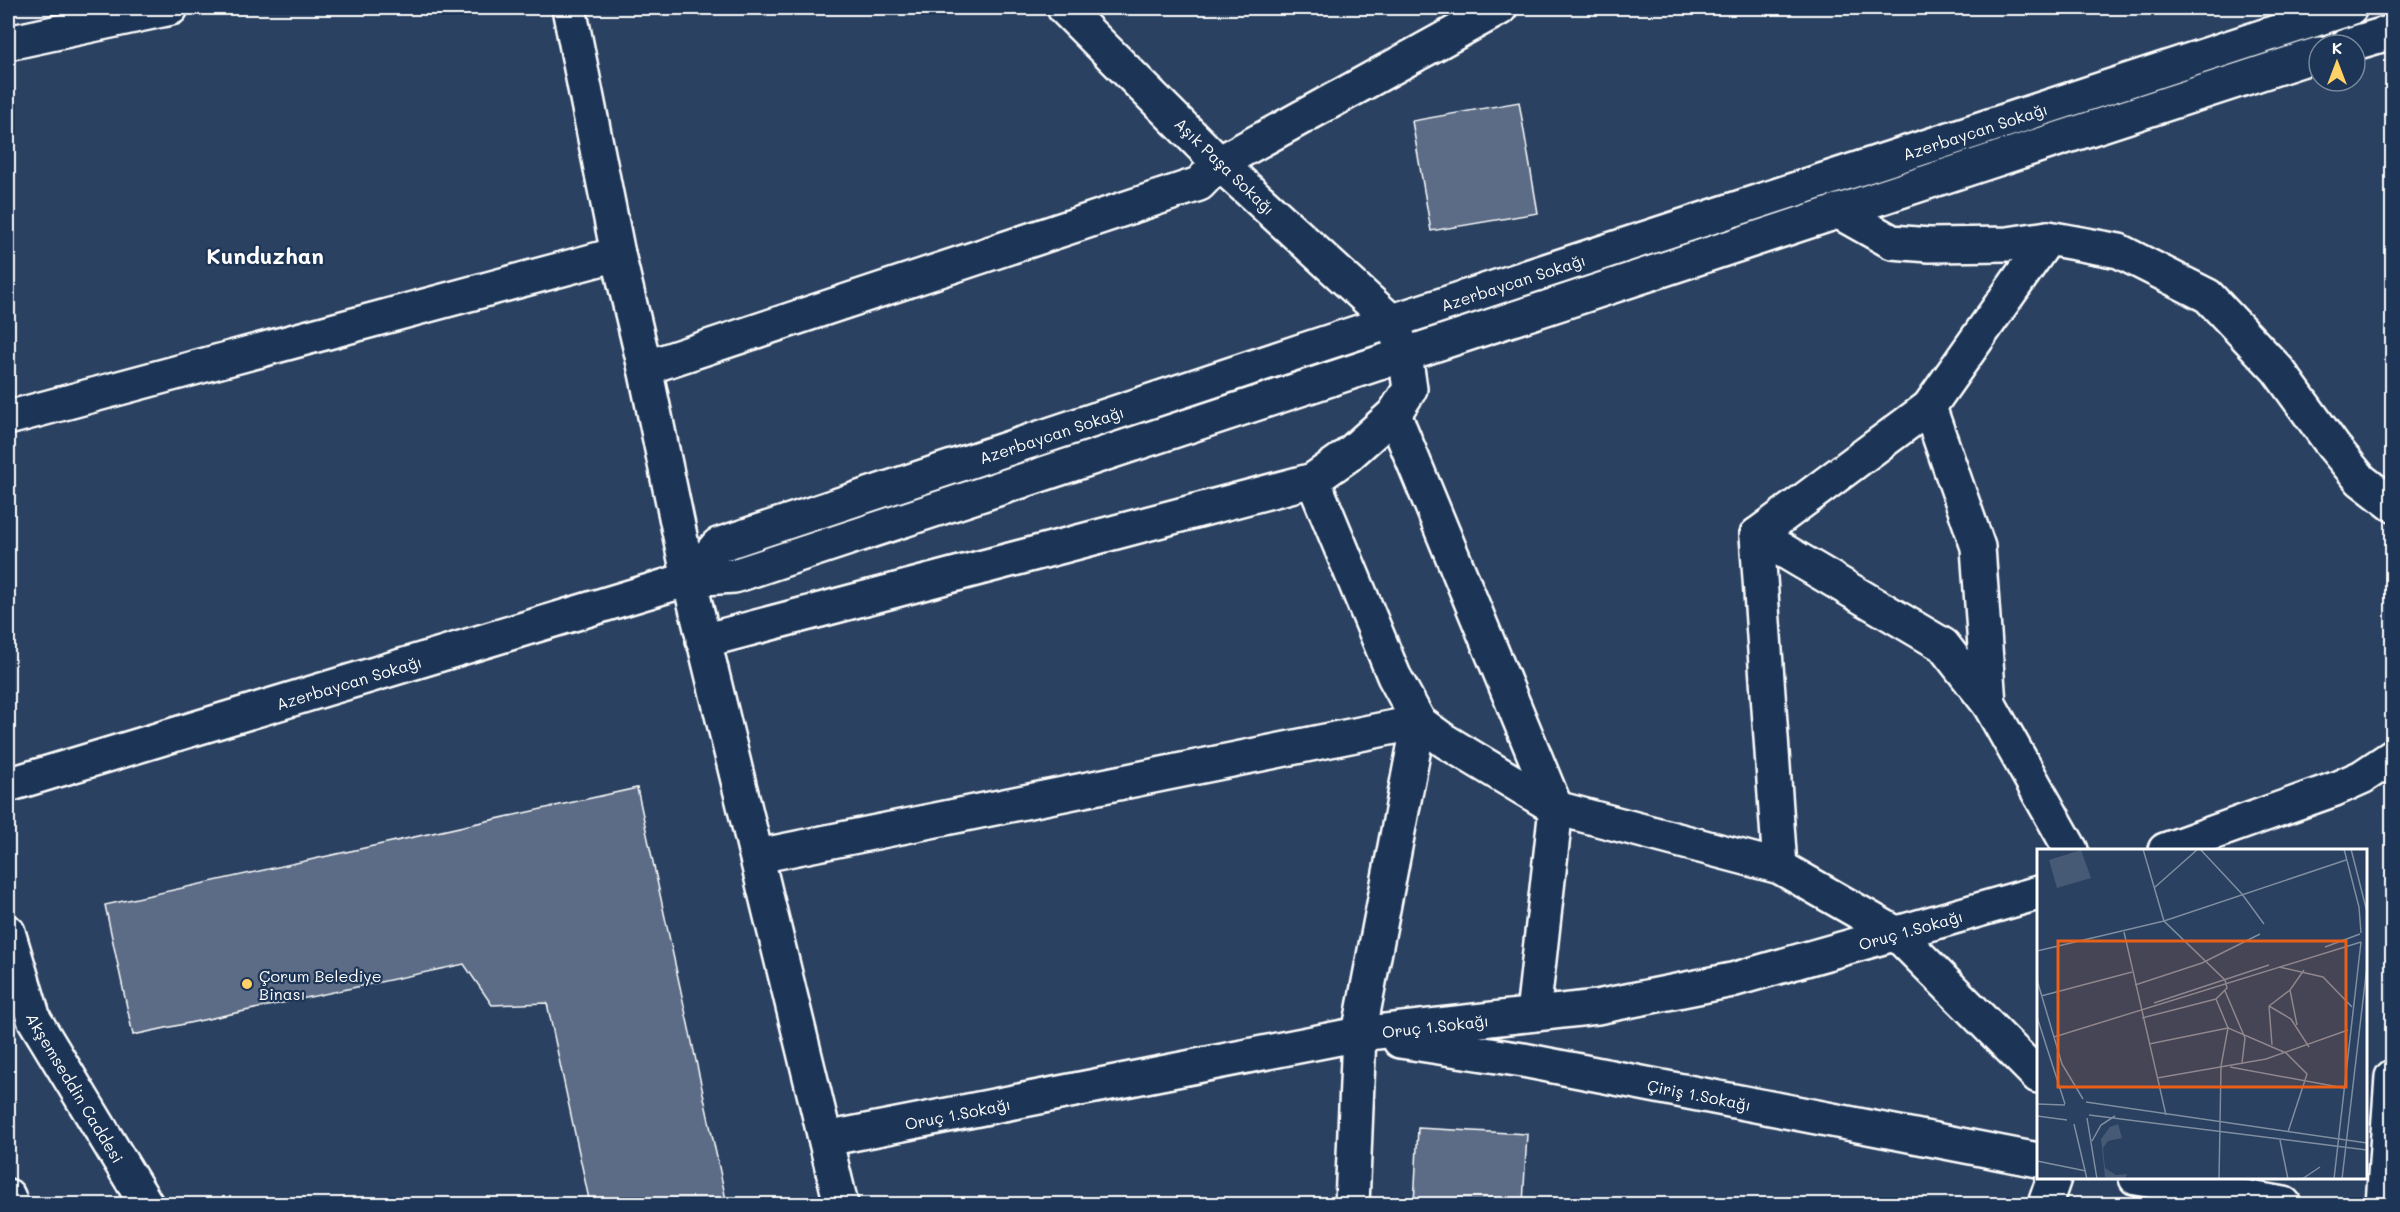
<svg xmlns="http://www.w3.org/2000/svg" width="2400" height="1212" font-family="Mali,sans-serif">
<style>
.building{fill:#5b6c86;stroke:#fff;stroke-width:1.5}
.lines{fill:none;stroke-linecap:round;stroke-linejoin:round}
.street-casing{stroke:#fff;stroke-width:38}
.secondary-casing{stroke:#fff;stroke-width:38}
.street{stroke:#1d3557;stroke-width:33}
.secondary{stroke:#1d3557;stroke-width:33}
.poi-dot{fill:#ffd166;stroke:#1d3557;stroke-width:2}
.labels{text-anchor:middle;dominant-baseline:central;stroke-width:4.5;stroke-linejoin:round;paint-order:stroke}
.street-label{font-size:16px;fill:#fff;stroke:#1d3557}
.poi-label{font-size:16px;fill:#fff;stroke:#1d3557;text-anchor:start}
.district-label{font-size:22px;font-weight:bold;fill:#fff;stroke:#1d3557}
.inset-road{fill:none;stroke:#7f8da0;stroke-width:1.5}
.view{fill:#e96118;fill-opacity:0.15;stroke:#e96118;stroke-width:3}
.inset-edge{fill:none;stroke:#fff;stroke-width:3}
</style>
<rect width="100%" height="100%" fill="#2a4161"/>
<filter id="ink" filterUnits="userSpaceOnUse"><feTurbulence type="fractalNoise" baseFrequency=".0167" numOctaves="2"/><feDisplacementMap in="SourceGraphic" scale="12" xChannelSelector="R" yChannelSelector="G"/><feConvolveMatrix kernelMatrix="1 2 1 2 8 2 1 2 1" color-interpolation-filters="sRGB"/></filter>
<g filter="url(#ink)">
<g class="building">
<path d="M1519,102L1538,213L1431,231L1412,121Z"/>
<path d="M637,788L727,1204H590L547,1003L492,1005L464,964L133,1035L105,905Z"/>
<path d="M1418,1128L1527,1134L1523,1204H1414Z"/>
</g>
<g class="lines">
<g class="street-casing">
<g id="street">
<path d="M569,8L618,254L645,368L689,579L841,1204"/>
<path d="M8,43L171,8"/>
<path d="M1837,211L1892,242L1929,245L2008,244L2048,238L2119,251L2208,296L2278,370L2333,446L2361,480L2392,504"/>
<path d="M645,368L1199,184L1219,163L1500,8"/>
<path d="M1929,407L1978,547L1989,704"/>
<path d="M1394,414L1556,808L1533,1014"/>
<path d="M8,418L618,254"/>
<path d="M1313,480L1394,676L1419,722L1445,741L1556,808L1780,867L1897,934L2038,1076"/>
<path d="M1757,535L1943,645L1989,704L2071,850"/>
<path d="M1757,535L1929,407L2048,238"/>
<path d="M1757,535L1780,867"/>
<path d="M703,641L1313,480L1347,456L1394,414L1410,389L1405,354L1391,321L1219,163L1064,8"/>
<path d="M2165,850L2335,789L2362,777L2392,757"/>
<path d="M758,856L1419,722L1359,1034L1352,1204"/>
<path id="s1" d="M1400,1041L1523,1060L2038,1160"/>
<path id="s2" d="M826,1139L1359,1034L1597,1007L1732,980L2038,893"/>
<path d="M2136,1178L2284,1204"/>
<path d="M2045,1204L2054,1178"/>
<path d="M2383,1204L2392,1077"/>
</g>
</g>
<g class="secondary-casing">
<g id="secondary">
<path d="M2348,45L2392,32"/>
<path id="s3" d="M689,579L718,545L1304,350L2350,8"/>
<path id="s4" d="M8,785L689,579L734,576L1985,163L2319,54"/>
<path id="s5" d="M8,932L34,1019L146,1204"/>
<path d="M8,1196L11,1204"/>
</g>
</g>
<use href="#street" class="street"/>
<use href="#secondary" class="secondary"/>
</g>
</g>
<circle class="poi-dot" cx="247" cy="984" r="6"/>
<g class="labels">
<g class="street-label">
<text stroke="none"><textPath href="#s3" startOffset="1368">Azerbaycan Sokağı</textPath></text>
<text transform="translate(1225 166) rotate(44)">Aşık Paşa Sokağı</text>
<text stroke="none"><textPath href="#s3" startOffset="882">Azerbaycan Sokağı</textPath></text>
<text stroke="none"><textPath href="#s3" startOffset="396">Azerbaycan Sokağı</textPath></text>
<text stroke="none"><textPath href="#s4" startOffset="356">Azerbaycan Sokağı</textPath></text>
<text stroke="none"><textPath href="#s2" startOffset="1106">Oruç 1.Sokağı</textPath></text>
<text stroke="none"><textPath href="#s2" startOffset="620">Oruç 1.Sokağı</textPath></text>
<text stroke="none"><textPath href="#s5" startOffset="171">Akşemseddin Caddesi</textPath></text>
<text stroke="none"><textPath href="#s1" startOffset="304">Çiriş 1.Sokağı</textPath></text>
<text stroke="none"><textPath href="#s2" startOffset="134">Oruç 1.Sokağı</textPath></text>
</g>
<g class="poi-label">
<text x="259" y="975">Çorum Belediye<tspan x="259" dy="18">Binası</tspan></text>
</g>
<g class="district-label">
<text x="265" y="255">Kunduzhan</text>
</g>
</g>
<g transform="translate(2037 849)">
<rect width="330" height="330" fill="#2a4161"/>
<path d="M44,1L54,29L20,39L12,11ZM81,275L85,289L71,292L66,299L68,319L79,326L90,325L88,330L68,328L64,290L73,278Z" fill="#465975"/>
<path class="inset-road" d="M163,0L205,45L227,75M307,0L322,58L324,84M314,0L330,63M117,39L161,0M87,83L129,266M288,98L323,85M0,102L127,72L309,11M242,118L286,128L315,158M0,131L25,215L46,250M98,136L165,114L223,85M253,141L260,176M188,142L208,189L205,214M4,147L95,123M179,150L191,179L249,204L270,225L251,283M117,154L232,116M232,157L254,170L272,198M232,157L253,141L267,121M232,157L235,196M0,168L28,255M105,169L179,150L190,139L188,131L127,72L106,0M17,188L324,93M112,195L191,179L184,217L182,330M193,218L307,239M120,229L229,210L311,181M49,253L330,294M0,255L28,256M52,266L330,301M0,267L30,271M50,269L60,330M37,275L50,330M243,291L251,330M55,292L64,276L78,267M0,312L49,322M265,330L283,318M297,330L324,93M305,330L330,117"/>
<path class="view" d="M21,92H309V238H21Z"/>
<rect width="330" height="330" class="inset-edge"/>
</g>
<rect width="2400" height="1212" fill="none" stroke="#1d3557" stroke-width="30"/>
<rect x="15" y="15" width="2370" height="1182" fill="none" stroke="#fff" stroke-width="2" filter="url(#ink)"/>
<g transform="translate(2337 63)"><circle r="28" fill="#1d3557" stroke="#77869a" stroke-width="1.5"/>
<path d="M0-4.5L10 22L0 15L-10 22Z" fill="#ffd166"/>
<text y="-9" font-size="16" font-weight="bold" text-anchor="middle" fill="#ffffff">K</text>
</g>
</svg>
